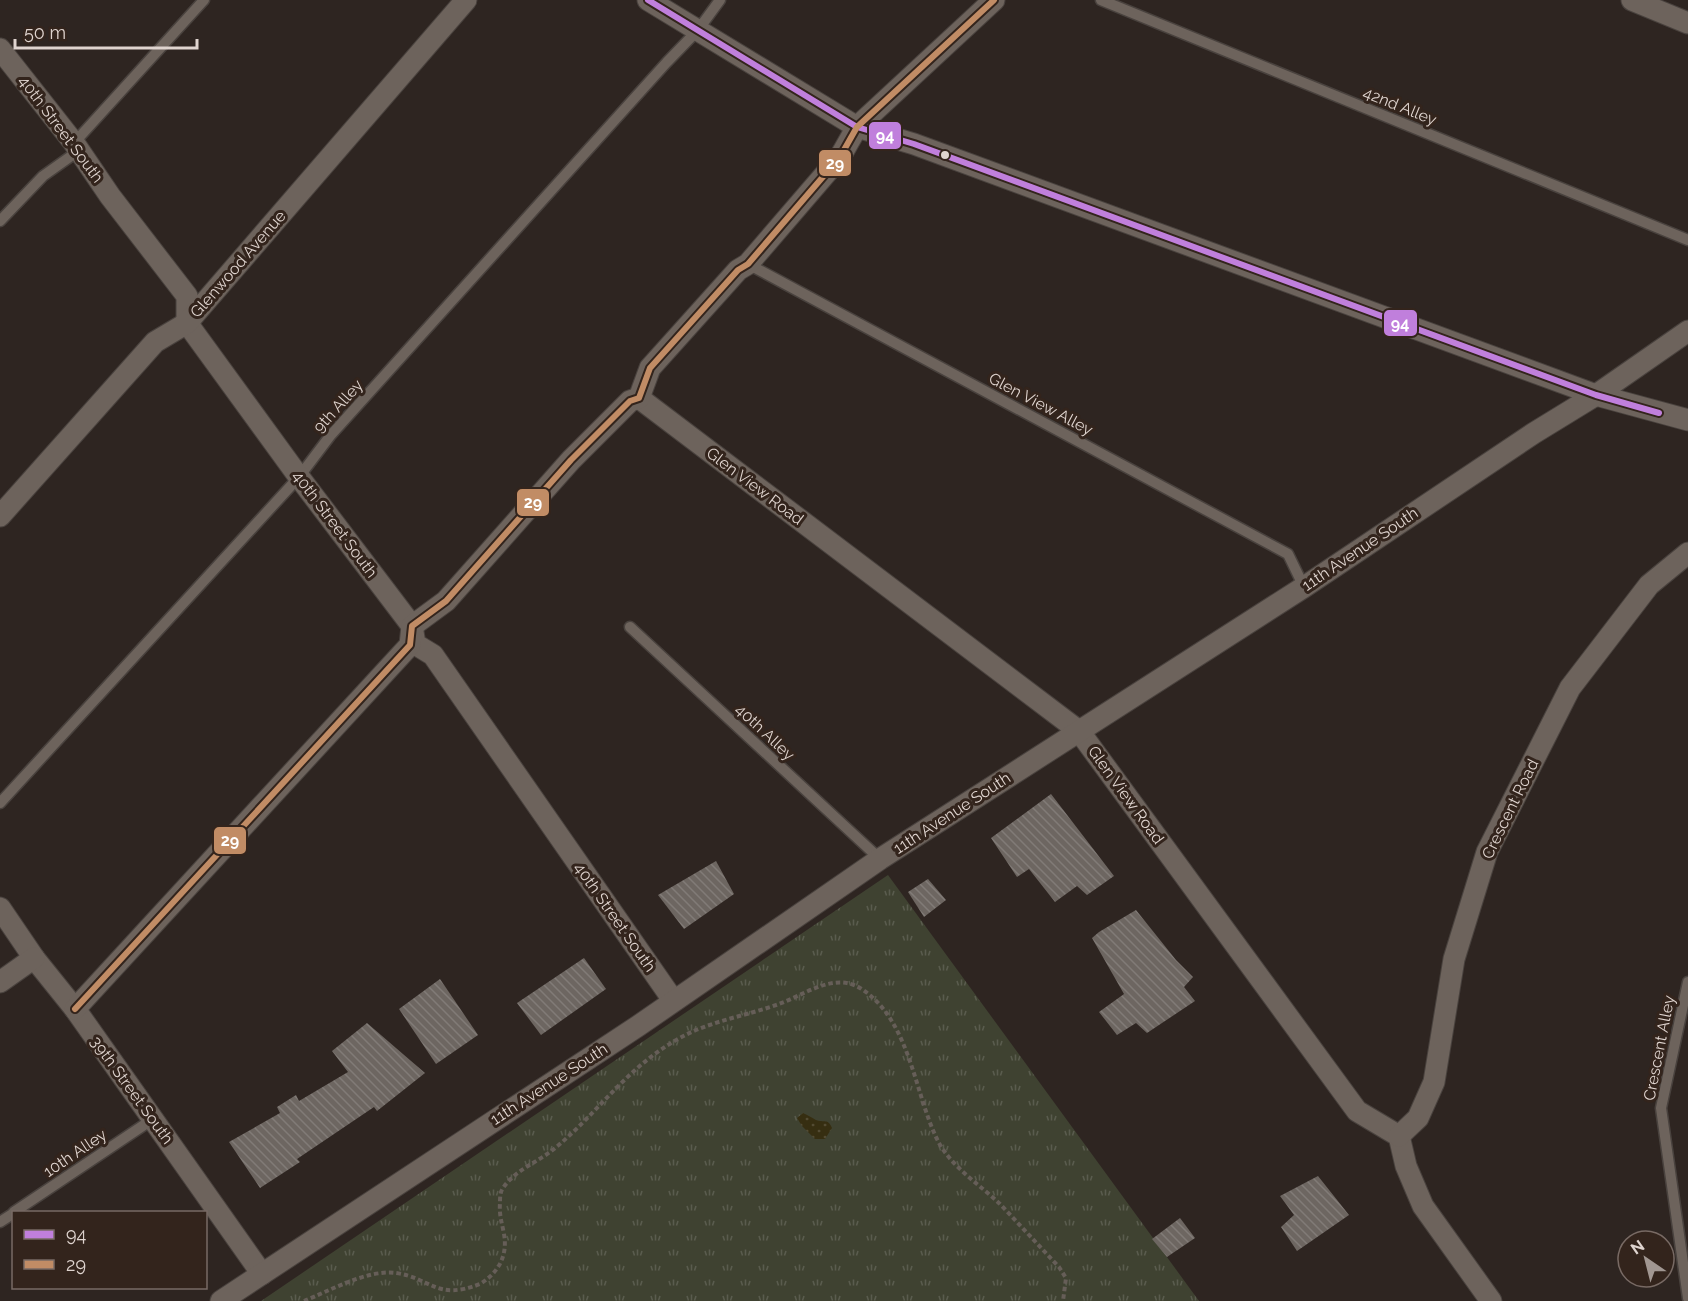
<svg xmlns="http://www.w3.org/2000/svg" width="1688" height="1301" font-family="Raleway,sans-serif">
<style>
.grass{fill:url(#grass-tufts)}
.sand{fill:url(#sand-dots)}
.building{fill:url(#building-back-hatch)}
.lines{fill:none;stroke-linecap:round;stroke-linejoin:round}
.lane-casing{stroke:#49423e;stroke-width:13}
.street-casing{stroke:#49423e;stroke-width:23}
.path{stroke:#665e58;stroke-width:4;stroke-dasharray:4.5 3;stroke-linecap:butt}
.lane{stroke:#6d635c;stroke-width:10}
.street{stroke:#6d635c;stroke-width:21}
.bus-1-casing{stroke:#33241c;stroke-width:10}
.bus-2-casing{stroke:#33241c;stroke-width:10}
.bus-1{stroke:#c07fdc;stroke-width:6}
.bus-2{stroke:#c18c65;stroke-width:6}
.bus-dot{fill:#dfd4cf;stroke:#33241c;stroke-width:2}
.labels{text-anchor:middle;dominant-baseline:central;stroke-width:6;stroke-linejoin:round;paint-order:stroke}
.street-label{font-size:16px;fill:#dfd4cf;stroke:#33241c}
.line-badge{stroke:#33241c;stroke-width:2}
.badge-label{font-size:16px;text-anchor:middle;font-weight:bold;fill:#fff}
</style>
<defs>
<pattern id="grass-tufts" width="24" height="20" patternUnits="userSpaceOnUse" patternTransform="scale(1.5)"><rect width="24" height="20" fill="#3f4231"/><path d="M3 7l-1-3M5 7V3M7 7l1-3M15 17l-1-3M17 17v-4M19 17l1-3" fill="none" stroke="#5a5c4e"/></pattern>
<pattern id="sand-dots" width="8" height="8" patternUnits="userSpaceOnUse" patternTransform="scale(1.5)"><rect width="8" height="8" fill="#362e11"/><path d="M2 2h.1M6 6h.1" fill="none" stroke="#534b33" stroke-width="1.8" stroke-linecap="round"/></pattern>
<pattern id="building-back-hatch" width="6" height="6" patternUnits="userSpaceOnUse" patternTransform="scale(1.5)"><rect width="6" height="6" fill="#6d6661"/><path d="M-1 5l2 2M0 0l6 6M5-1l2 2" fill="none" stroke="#817b77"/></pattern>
</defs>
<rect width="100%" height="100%" fill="#2e2521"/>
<path class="grass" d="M888,875L1199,1301H261Z"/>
<path class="sand" d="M803,1113C808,1115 812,1118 816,1120C824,1123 828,1118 832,1128L825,1139H815L802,1126L797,1118Z"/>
<g class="building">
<path d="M1051,794L1114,876L1087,895L1077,886L1055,902L1029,869L1017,877L991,838Z"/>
<path d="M716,861L734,894L684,929L658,895Z"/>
<path d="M928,879L946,900L924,917L908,892Z"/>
<path d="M1136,910L1176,960L1193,977L1184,987L1195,1001L1147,1033L1136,1023L1117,1035L1099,1012L1124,994L1092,938L1099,932Z"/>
<path d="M584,958L606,989L541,1035L517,1003Z"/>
<path d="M440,979L478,1035L436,1064L399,1009Z"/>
<path d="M367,1023L425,1073L377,1111L374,1107L297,1159L300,1162L260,1188L229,1142L280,1113L277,1107L296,1095L299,1101L348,1072L332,1051Z"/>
<path d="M1318,1176L1349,1215L1297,1251L1281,1227L1294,1215L1280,1196Z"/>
<path d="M1180,1218L1195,1238L1167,1257L1152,1239Z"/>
</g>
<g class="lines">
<g class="lane-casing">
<g id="lane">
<path d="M1101,0L1688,240"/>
<path d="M0,221L43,176L74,154V143L204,0"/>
<path d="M748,264L1288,554L1304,587"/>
<path d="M630,627L880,859"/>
<path d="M0,803L299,477L330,436L667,62L698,30L720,0"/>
<path d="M1688,982L1661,1108L1688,1298"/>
<path d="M14,1212L153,1119"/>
<path d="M0,1222L14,1213"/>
</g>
</g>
<g class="street-casing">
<g id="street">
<path d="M648,0L857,127L914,144L1596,395L1688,420"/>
<path d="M1632,0L1688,23"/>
<path d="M0,49L74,143L110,196L187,296V323L299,477L412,626L415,644L433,655L673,1000"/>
<path d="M639,398L1079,731L1357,1111L1399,1136L1406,1166L1423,1206L1491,1301"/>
<path d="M0,516L155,342L187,323L466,0"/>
<path d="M0,908L34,958L75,1009L262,1274"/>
<path d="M0,982L34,958"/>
<path d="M75,1009L410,645L412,626L446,601L571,460L630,401L639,398L650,368L738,270L748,264L840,157L857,127L994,0"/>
<path d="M1399,1136L1418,1118L1434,1082L1454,959L1487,852L1570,688L1649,585L1688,553"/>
<path d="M221,1301L638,1026L880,859L1304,587L1534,433L1596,395L1688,331"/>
</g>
</g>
<path class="path" d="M304,1301C329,1291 368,1269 396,1273C431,1278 436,1301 480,1284C498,1273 508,1256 504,1234C502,1223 499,1215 500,1203C500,1198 500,1192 503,1188C515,1170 538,1162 554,1149C598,1113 626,1068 678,1039C709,1021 746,1016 779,1004C804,995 834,972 860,988C910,1019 914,1092 937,1139C949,1165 979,1184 1000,1204C1020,1225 1039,1246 1059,1267L1066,1278L1063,1301"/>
<use href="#lane" class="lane"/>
<use href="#street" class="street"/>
<g class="bus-1-casing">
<path id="bus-1" d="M648,0L857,127L914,144L1596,395L1659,413"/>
</g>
<g class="bus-2-casing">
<path id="bus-2" d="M75,1009L410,645L412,626L446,601L571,460L630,401L639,398L650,368L738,270L748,264L840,157L857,127L994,0"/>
</g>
<use href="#bus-1" class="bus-1"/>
<use href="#bus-2" class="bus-2"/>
</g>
<circle class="bus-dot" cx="945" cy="155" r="5"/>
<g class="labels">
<g class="street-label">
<text transform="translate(1400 106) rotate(22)">42nd Alley</text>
<text transform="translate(61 129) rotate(53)">40th Street South</text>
<text transform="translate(238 264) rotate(-49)">Glenwood Avenue</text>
<text transform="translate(1041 404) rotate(28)">Glen View Alley</text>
<text transform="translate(338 406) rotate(-48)">9th Alley</text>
<text transform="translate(755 486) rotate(37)">Glen View Road</text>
<text transform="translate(335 524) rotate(53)">40th Street South</text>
<text transform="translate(1360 549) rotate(-34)">11th Avenue South</text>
<text transform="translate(765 732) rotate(43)">40th Alley</text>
<text transform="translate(1126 795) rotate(54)">Glen View Road</text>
<text transform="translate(1510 809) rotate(-64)">Crescent Road</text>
<text transform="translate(952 813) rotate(-33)">11th Avenue South</text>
<text transform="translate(615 917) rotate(55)">40th Street South</text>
<text transform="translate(1659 1048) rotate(-79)">Crescent Alley</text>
<text transform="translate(549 1084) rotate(-33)">11th Avenue South</text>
<text transform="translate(132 1090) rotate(54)">39th Street South</text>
<text transform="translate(75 1153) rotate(-34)">10th Alley</text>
</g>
</g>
<g class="line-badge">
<rect x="868" y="121" width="34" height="29" rx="6" fill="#c07fdc"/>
<rect x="818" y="149" width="34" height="28" rx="6" fill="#c18c65"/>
<rect x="1383" y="309" width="35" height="28" rx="6" fill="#c07fdc"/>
<rect x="516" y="488" width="34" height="29" rx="6" fill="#c18c65"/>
<rect x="213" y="826" width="34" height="29" rx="6" fill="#c18c65"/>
</g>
<g class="badge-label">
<text x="885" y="141">94</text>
<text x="835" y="169">29</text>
<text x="1400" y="329">94</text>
<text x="533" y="508">29</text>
<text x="230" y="846">29</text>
</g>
<rect x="12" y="1211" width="195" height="78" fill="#33241c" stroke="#786a64" stroke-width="1.5"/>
<rect x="24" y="1230" width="30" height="9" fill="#c07fdc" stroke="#786a64" stroke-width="1.5"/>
<text x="66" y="1241" font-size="18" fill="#dfd4cf">94</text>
<rect x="24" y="1260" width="30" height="9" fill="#c18c65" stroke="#786a64" stroke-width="1.5"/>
<text x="66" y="1271" font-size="18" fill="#dfd4cf">29</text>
<g transform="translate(1646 1259) rotate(325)"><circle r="28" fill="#33241c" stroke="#786a64" stroke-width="1.5"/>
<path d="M0-4.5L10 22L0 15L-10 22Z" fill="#a19792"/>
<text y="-9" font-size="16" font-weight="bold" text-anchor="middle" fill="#dfd4cf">N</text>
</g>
<path d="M15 39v9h182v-9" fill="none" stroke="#dfd4cf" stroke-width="3"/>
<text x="24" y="39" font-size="18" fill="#dfd4cf" stroke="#33241c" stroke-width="4.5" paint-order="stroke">50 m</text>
</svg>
